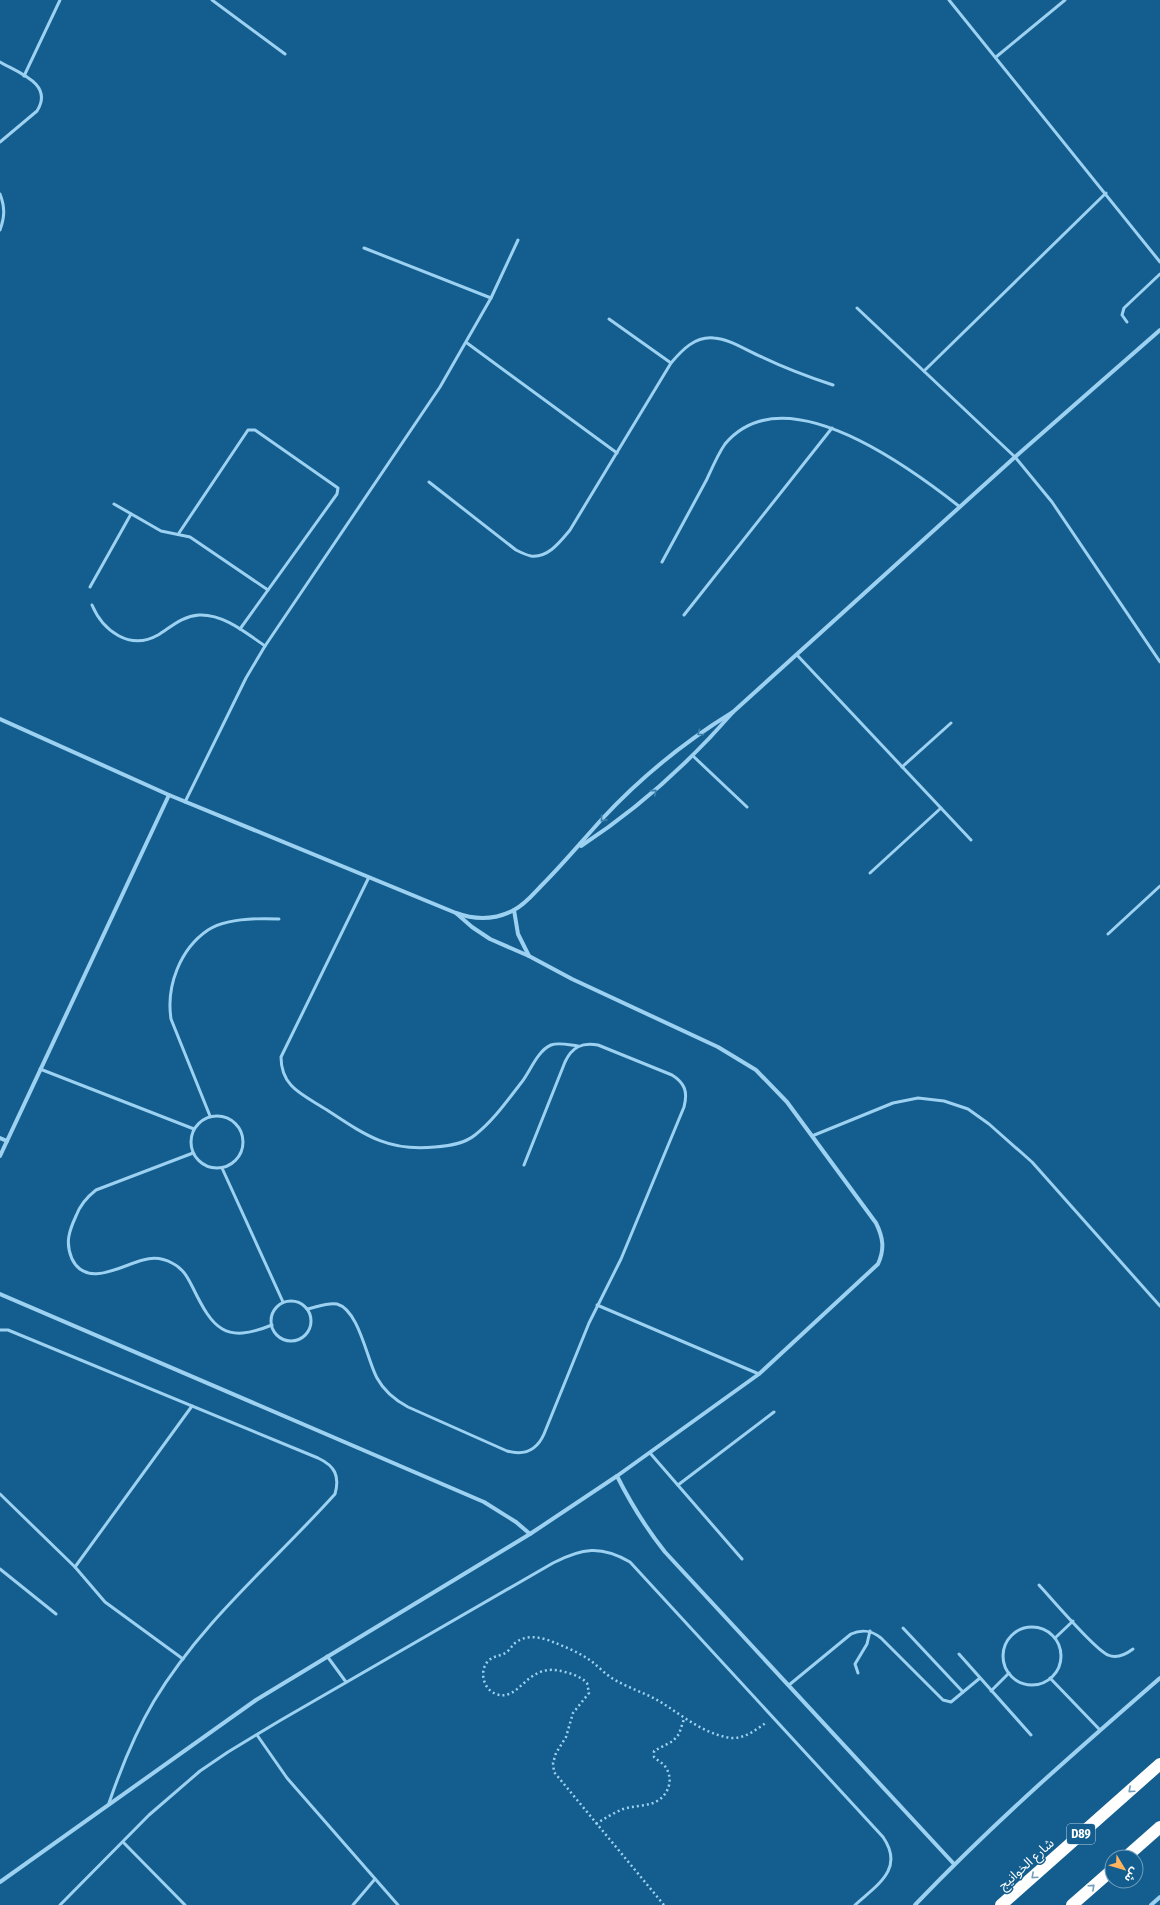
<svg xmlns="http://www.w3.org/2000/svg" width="1160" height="1905" font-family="'Fira Sans Condensed','Noto Sans Arabic',sans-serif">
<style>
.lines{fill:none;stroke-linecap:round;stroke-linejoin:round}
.path{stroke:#9dd1f1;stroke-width:2.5;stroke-dasharray:2 3;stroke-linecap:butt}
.lane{stroke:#9dd1f1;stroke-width:3}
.street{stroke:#9dd1f1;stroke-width:4}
.highway{stroke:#fff;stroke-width:12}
.oneway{stroke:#3c80ac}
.oneway2{stroke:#719ebb}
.labels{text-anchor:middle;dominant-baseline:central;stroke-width:3;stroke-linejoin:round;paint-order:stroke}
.shield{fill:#135e8e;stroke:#b8cfdd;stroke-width:1}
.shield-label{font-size:12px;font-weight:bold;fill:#fff}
.street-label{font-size:13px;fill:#fff;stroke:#135e8e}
</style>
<rect width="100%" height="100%" fill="#135e8e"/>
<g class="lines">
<g class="path">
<path d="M596,1824C605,1818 614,1813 623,1809C633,1806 644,1806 653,1803C669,1797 675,1778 664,1765C661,1762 657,1760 654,1757V1751L673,1741L679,1734L684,1719"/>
<path d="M664,1905L554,1772L553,1763L556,1753L566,1737L573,1713L589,1693L587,1683C581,1677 573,1674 565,1672C526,1660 521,1703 496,1694C483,1689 479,1671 488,1661C493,1656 501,1656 507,1652C510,1649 512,1646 515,1643C526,1634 541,1637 553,1642C566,1647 580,1653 591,1661C599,1667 606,1675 615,1680C629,1688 645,1693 659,1701C682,1715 703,1734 731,1738C744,1739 756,1730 767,1722"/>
</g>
<g class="lane">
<path d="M212,0L285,54"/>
<path d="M949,0L1160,262"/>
<path d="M996,57L1065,0"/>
<path d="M0,62C19,73 54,84 37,111L0,142"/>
<path d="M24,76L60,0"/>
<path d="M0,194C5,207 5,216 0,230"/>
<path d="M364,248L491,298"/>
<path d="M857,308L1015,457L1052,502L1160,662"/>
<path d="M609,319L671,363"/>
<path d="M1127,322L1122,315L1124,308L1160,274"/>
<path d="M467,343L617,453"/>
<path d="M924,371L1106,193"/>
<path d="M429,482L516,550C520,552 526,555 531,556C548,558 560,542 570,530L671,363C682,350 695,336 714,338C730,339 747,351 762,357C785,368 809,377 833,385"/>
<path d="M114,504L161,531L190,537L268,590"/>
<path d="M179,533L248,430H255L338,488L337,494L240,629"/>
<path d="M662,562C677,534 692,507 707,479C712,468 718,454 725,444C784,374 908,466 960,507"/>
<path d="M90,587L131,514"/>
<path d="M92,605C103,631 130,651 158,635C171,627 182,616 199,615C224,614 246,633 265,646"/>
<path d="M684,615L832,428"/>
<path d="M797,655L971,840"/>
<path d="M693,756L747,807"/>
<path d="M902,767L951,723"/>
<path d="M185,802L246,678L265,646L440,387L491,298L518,240"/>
<path d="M870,873L941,808"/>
<path d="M369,877L281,1057C281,1088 304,1095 327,1110C365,1135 388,1152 435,1147C449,1146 464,1144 475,1135C493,1121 507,1101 521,1083C530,1072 537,1051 551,1045C559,1042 569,1045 578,1046"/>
<path d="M1108,934L1160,886"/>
<path d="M40,1069L194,1129"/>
<circle cx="217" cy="1142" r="26"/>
<path d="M210,1116L171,1019C166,986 180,949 208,930C227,918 258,918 279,919"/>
<path d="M812,1136L893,1103L918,1098L944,1101L968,1109L989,1124L1032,1162L1160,1306"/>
<path d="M193,1153L96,1190C87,1197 80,1205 76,1216C69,1231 65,1243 72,1259C87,1289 122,1265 143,1260C153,1257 163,1258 172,1263C183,1268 188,1278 193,1288C213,1329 225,1344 272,1325"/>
<path d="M222,1168L283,1302"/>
<circle cx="291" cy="1321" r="20"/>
<path d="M597,1305L759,1374"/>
<path d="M307,1309C317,1307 328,1302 337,1304C359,1310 367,1360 377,1378C384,1391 395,1400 408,1407L507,1451C525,1456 537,1450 544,1434L589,1323L621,1259L684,1107C688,1092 685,1083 672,1075L598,1045C582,1042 572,1047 565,1062L524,1165"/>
<path d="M0,1330H8L318,1458C335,1466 340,1476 335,1494C274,1562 202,1621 154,1701C135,1733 121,1768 109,1803"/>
<path d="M650,1453L742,1559"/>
<path d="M678,1485L774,1412"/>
<path d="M0,1494L75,1567L105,1602L183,1659"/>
<path d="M75,1567L192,1406"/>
<path d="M0,1569L56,1614"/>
<path d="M1039,1585C1051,1598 1095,1650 1108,1655C1117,1659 1125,1655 1133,1649"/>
<circle cx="1032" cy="1656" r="29"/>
<path d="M903,1628L963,1692"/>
<path d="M1055,1638L1073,1621"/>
<path d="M959,1654L1031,1735"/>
<path d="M327,1656L346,1682"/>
<path d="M858,1673L855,1664L867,1644L870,1631"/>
<path d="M1050,1678L1100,1730"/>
<path d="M789,1685L851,1634C862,1629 871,1630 881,1638L943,1700L951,1702L980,1678"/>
<path d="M991,1691L1009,1673"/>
<path d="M257,1735L287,1778L398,1905"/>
<path d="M123,1842L185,1905"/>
<path d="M60,1905L149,1815L200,1771L228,1752L281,1720L553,1563C582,1548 601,1545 630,1562L883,1837C905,1869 877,1885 855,1905"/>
<path d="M353,1905L375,1879"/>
</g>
<g class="street">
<path d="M0,719L169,795L456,913C475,920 495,920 514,910C526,904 534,893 543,884C564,863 582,841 602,819C641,777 684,742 733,712"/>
<path d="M581,846C639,808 688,764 733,712L1015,457L1160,330"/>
<path d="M514,910L518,934L529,956"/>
<path d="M0,1138L7,1141"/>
<path d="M0,1156L169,795"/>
<path d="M0,1294L484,1502L516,1522L530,1534"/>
<path d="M617,1476C631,1504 646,1528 665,1552L954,1864"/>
<path d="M0,1882L256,1700L530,1534L617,1476L759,1374L878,1264C885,1249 883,1237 876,1223L787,1102L756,1070L718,1047L572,979L529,956L490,939L472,927L456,913"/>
<path d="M915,1905C992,1824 1076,1751 1160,1678"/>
<path d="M1151,1905L1160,1897"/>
</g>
<g class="highway">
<path d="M1126,1857L1160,1827"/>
<path d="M1001,1905L1160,1764"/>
<path d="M1072,1905L1112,1870"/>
</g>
</g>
<defs><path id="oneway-chevron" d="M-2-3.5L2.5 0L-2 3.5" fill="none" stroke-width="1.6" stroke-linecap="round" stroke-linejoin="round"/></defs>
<g class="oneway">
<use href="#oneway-chevron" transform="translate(700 733) rotate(144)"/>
<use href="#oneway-chevron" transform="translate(654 792) rotate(-40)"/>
<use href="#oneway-chevron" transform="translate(603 819) rotate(132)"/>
</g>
<g class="oneway2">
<use href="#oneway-chevron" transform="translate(1131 1790) rotate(138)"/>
<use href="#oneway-chevron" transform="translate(1034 1876) rotate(138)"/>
<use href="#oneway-chevron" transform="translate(1092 1887) rotate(-42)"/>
</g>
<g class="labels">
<rect class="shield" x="1067" y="1824" width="28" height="20" rx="3"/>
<g class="shield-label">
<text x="1081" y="1834">D89</text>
</g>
<g class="street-label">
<text transform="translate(1026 1864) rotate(-42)">شارع الخوانيج</text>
</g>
</g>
<g transform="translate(1124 1869) rotate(128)"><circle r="19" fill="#135e8e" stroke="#719ebb"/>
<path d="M0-3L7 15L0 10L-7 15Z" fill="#ffb45d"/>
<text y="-6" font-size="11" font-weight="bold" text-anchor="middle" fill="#ffffff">ش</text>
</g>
</svg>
